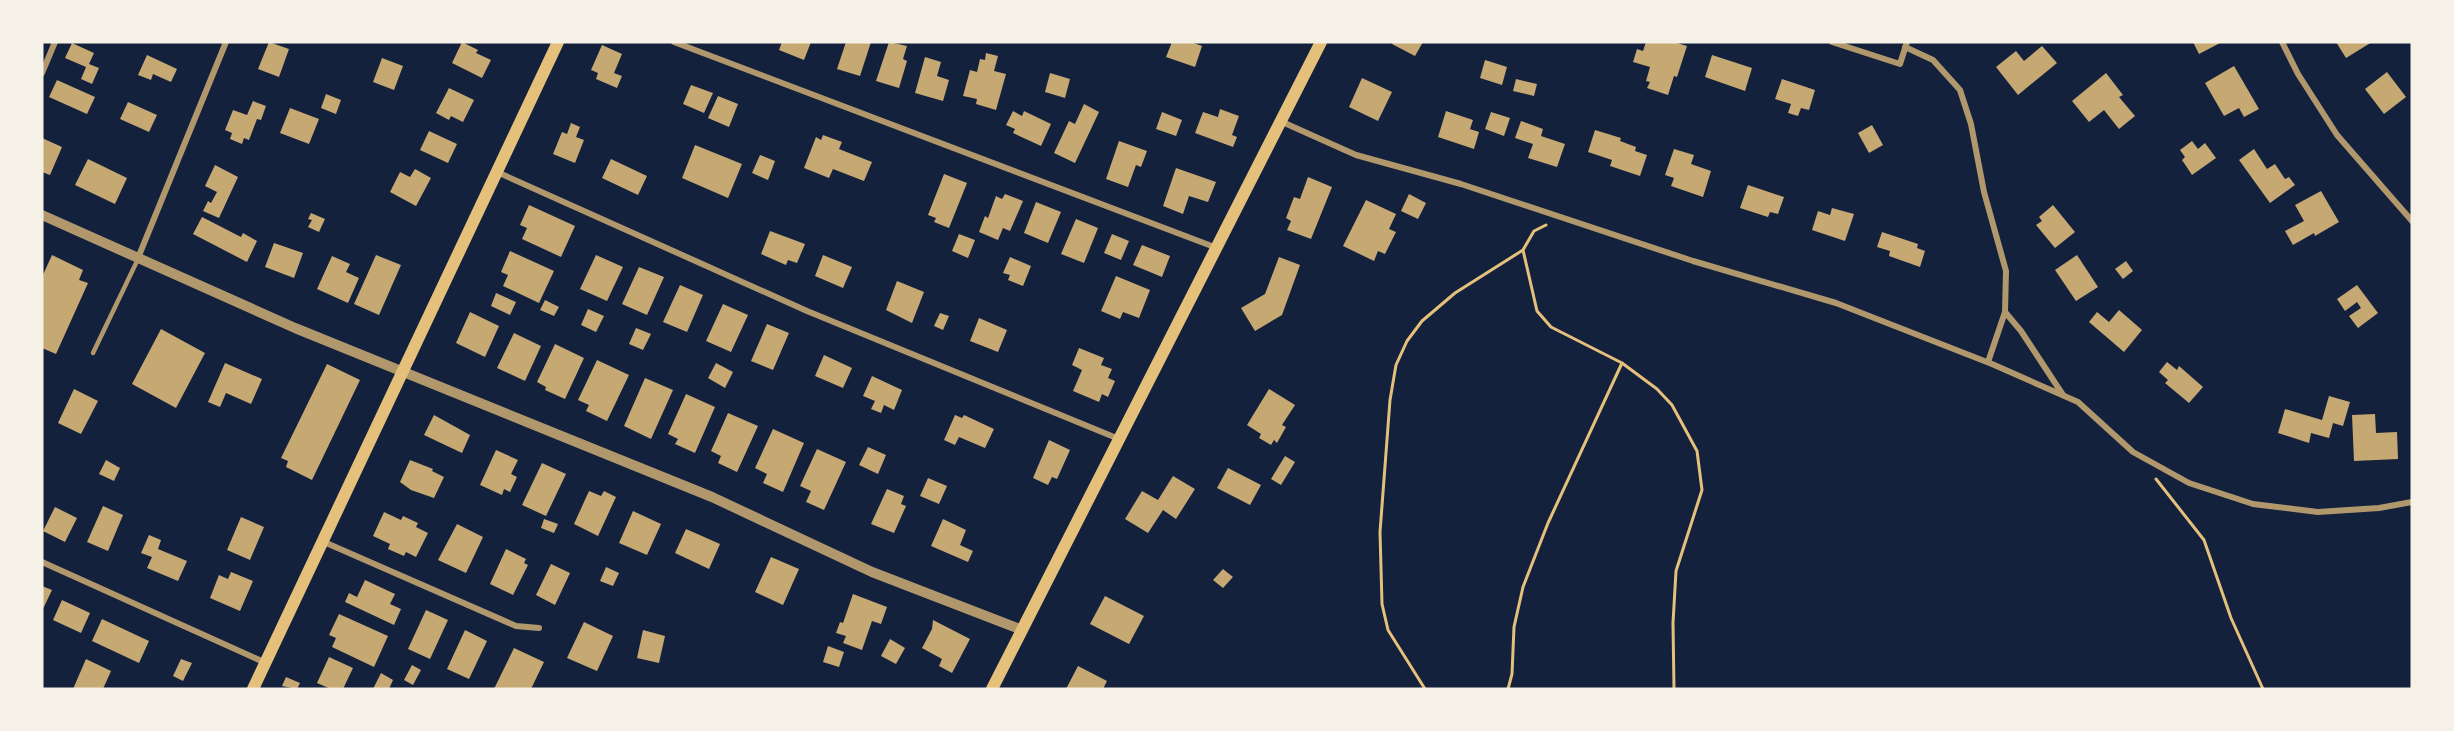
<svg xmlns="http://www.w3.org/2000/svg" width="2454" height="731" font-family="'Noto Serif',serif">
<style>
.building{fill:#c6a872}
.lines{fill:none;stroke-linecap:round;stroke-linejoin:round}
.path{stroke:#e5c07b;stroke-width:3}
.service{stroke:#b1986c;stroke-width:4.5}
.minor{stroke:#b1986c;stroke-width:6}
.tertiary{stroke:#b1986c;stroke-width:10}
.secondary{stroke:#e5c07b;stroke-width:12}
</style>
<rect width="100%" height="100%" fill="#14213d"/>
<g class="building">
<path d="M269,42L289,49L279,77L258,69Z"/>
<path d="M462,42L478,50L476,53L491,60L482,78L452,63Z"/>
<path d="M782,42H811L804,60L779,50Z"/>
<path d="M846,42H871L860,76L837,69Z"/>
<path d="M889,42L907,46L903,59L907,61L899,88L876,81Z"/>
<path d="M1172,42H1191L1202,46L1195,67L1166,57Z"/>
<path d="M1393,42H1423L1415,56L1392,44Z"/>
<path d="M1646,42H1674L1687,46L1677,77L1674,76L1668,95L1647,88L1650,82L1646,81L1650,67L1633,62L1637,49L1643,51Z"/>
<path d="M2193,42H2222L2199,54Z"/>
<path d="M2336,42H2372L2346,58Z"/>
<path d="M72,43L94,53L89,64L99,68L92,84L81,79L86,67L65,58Z"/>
<path d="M602,45L622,54L614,73L622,76L617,88L596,79L598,73L591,70Z"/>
<path d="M2042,46L2057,63L2018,95L1996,67L2016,51L2024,61Z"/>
<path d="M986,53L998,56L994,71L1006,74L996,110L976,104L977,99L963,96L970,70L977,72L980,59L985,60Z"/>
<path d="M147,55L177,69L171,82L153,74L151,80L138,75Z"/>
<path d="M1712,55L1752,68L1745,91L1705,77Z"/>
<path d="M925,57L941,62L937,76L949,80L943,101L915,93Z"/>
<path d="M382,58L403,66L394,90L373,82Z"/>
<path d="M1485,60L1507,67L1502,85L1480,78Z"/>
<path d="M2234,66L2259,109L2244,117L2239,108L2224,116L2205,83Z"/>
<path d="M2387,72L2406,97L2384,114L2365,89Z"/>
<path d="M1050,73L1070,79L1065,98L1045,92Z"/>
<path d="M2106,73L2123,95L2119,97L2135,116L2119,129L2104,110L2089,122L2072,101Z"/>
<path d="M1362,78L1392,92L1378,121L1349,107Z"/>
<path d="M1516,79L1537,84L1534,96L1513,91Z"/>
<path d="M1782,79L1815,90L1809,110L1801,108L1798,116L1788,113L1791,104L1775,99Z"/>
<path d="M57,80L95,97L87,114L49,97Z"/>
<path d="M691,85L713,93L704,113L683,104Z"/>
<path d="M449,88L474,100L463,122L451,116L449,120L436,113Z"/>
<path d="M326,94L341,100L336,114L321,108Z"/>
<path d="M718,96L738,104L729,127L708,118Z"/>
<path d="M253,101L266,106L261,120L257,119L249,140L244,138L242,144L230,139L232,133L225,130L233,110L247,115Z"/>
<path d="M128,102L157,115L149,132L120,119Z"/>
<path d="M1084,104L1099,112L1075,163L1054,153L1069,121L1075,124Z"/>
<path d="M290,108L319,119L309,144L280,133Z"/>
<path d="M1220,109L1239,116L1232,135L1237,137L1233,147L1195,133L1203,112L1218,117Z"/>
<path d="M1013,111L1022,116L1024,111L1051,124L1041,146L1013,133L1015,129L1006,125Z"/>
<path d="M1446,111L1473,120L1470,129L1479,132L1474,149L1438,137Z"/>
<path d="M1162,112L1182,120L1176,136L1156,129Z"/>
<path d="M1491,112L1510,118L1504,136L1485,129Z"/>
<path d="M1521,121L1543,129L1541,136L1565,144L1557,167L1528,158L1533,144L1515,138Z"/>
<path d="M571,123L580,127L576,137L584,140L575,163L553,154L562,132L567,134Z"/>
<path d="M1872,125L1883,145L1869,153L1858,133Z"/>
<path d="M1595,130L1621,138L1620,141L1636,147L1635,151L1647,155L1640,176L1610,166L1612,160L1588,152Z"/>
<path d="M429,131L457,144L448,163L420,150Z"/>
<path d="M823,135L842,142L839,149L872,162L864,181L833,169L829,178L804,168L816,137L821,140Z"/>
<path d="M42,138L62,147L50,175L42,172Z"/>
<path d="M1119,141L1147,151L1141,167L1136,165L1128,187L1106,179Z"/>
<path d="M2192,141L2198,149L2205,143L2216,158L2192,175L2182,160L2185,157L2180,150Z"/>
<path d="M695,145L742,164L728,198L682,178Z"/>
<path d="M1674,149L1694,155L1691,164L1711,171L1703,197L1671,186L1674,178L1665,175Z"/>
<path d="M2254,149L2267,169L2275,164L2285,179L2289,177L2295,185L2270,203L2239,160Z"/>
<path d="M760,155L775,161L768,180L752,173Z"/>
<path d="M88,159L127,178L115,204L75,185Z"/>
<path d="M611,159L647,176L638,195L602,178Z"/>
<path d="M215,165L238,177L219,218L203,211L208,201L211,203L217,192L205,186Z"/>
<path d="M1176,168L1216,182L1208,202L1189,196L1183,214L1163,206Z"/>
<path d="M415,169L431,178L416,206L390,192L400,172L410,177Z"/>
<path d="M944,174L967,183L949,228L934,222L936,218L928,215Z"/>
<path d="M1308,177L1332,187L1311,239L1287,230L1291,221L1286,218L1294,197L1300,199Z"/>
<path d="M1748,185L1784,197L1778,214L1770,212L1768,217L1740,208Z"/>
<path d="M2321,191L2339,222L2315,236L2314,233L2293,245L2285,231L2304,221L2295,205Z"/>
<path d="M1005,194L1023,201L1010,231L1003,228L998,240L979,232L985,216L988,218L996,196L1002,199Z"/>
<path d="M1409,194L1426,203L1418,219L1401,211Z"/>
<path d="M1366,200L1396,214L1389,229L1396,232L1385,254L1378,251L1374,261L1343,246Z"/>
<path d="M1036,202L1061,212L1048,243L1024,233Z"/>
<path d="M529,205L575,226L561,257L522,239L527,228L520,225Z"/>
<path d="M2053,205L2075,232L2055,248L2036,225L2042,221L2039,217Z"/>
<path d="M1832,208L1854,214L1845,241L1812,230L1818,211L1830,215Z"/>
<path d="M311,213L325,219L319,232L308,227L312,220L308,219Z"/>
<path d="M202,217L241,237L243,233L257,241L247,262L193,234Z"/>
<path d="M1076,219L1098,228L1084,263L1061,254Z"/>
<path d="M770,231L805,244L797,263L788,260L786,265L761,254Z"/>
<path d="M1882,232L1918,244L1917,248L1925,251L1920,267L1889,256L1890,251L1877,247Z"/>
<path d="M959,234L975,240L968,258L952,251Z"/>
<path d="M1112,234L1129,241L1121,260L1104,253Z"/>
<path d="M274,243L303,253L294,278L265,267Z"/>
<path d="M1142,245L1170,256L1162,277L1133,265Z"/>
<path d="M510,251L554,271L539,303L503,286L508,275L501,272Z"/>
<path d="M52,255L83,270L79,280L88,283L56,354L42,348V277Z"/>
<path d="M376,255L401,265L379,315L354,304Z"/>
<path d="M596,255L623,267L607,301L580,289Z"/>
<path d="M823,255L852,267L843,288L815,276Z"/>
<path d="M2077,255L2098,287L2076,301L2055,270Z"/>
<path d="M332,256L350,264L346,272L359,278L348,303L317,289Z"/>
<path d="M1010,257L1031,266L1023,286L1008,280L1010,275L1003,273Z"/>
<path d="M1279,257L1300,265L1282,315L1255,331L1241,308L1265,294Z"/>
<path d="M2126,261L2133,271L2123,279L2115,269Z"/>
<path d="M639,267L664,277L647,315L622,304Z"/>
<path d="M1116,276L1150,290L1139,318L1123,312L1120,319L1101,311Z"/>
<path d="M897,281L924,292L912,323L886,310Z"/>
<path d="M680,285L703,295L687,332L663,322Z"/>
<path d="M2357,285L2378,313L2358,328L2349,316L2361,308L2357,302L2345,311L2337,299Z"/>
<path d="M496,293L516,302L510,315L491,306Z"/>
<path d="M545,300L559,307L554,316L540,310Z"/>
<path d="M723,304L748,315L731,352L706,341Z"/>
<path d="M588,309L604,316L596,332L581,325Z"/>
<path d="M2119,310L2142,330L2124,352L2089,322L2097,312L2109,322Z"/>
<path d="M470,312L499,326L485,357L456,343Z"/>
<path d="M940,313L949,316L943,330L934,326Z"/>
<path d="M979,318L1007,330L998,352L970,341Z"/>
<path d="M767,324L789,333L773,370L751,361Z"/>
<path d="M636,328L651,334L643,350L629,344Z"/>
<path d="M161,329L205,353L176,408L132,384Z"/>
<path d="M514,333L541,346L525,381L497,368Z"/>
<path d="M555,344L584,358L565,399L545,390L546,387L537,382Z"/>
<path d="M1079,348L1104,358L1101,365L1112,369L1108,378L1115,381L1108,397L1102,394L1099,402L1073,391L1082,370L1072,365Z"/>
<path d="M824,355L852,368L843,388L815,376Z"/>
<path d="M597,360L629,375L607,421L586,411L589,405L578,400Z"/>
<path d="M2167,362L2177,370L2179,366L2203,387L2189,403L2165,383L2168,380L2159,372Z"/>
<path d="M225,363L262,379L251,404L226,393L220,407L208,402Z"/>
<path d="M716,363L733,372L725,388L708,378Z"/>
<path d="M327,364L360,380L312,480L286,467L288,461L281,458Z"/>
<path d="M872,376L902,390L894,410L884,405L881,413L871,409L875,401L863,396Z"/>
<path d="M645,378L673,390L651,439L624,426Z"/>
<path d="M74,389L98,401L81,434L58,423Z"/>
<path d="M1269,389L1295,405L1282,425L1286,427L1277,443L1274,440L1271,445L1259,438L1261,434L1247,425Z"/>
<path d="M686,394L715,407L695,453L675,444L678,439L668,434Z"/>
<path d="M2329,396L2350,402L2343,426L2333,423L2329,438L2311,433L2309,443L2278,433L2285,409L2322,420Z"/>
<path d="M728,413L758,426L737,472L718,463L721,456L711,451Z"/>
<path d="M2375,414L2376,433L2397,432L2398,459L2354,461L2352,415Z"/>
<path d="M434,415L470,435L462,453L424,435Z"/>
<path d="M955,415L962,418L964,415L994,429L985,448L959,437L955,445L944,440Z"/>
<path d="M773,429L804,443L783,492L763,483L767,474L755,468Z"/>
<path d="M1049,440L1070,450L1057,479L1052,477L1048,485L1033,478Z"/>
<path d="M868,447L886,455L878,474L859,465Z"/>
<path d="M817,449L846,462L824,510L806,502L811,491L800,486Z"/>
<path d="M496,450L518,460L511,474L517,477L510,492L504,489L502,495L480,485Z"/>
<path d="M1285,456L1295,462L1281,485L1271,479Z"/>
<path d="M106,460L120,468L114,481L99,474Z"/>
<path d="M410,460L433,469L432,471L444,477L434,498L411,490L400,482Z"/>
<path d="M542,463L566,474L546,516L522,505Z"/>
<path d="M1228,468L1261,485L1250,505L1217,488Z"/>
<path d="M1173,476L1195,489L1176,519L1163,510L1148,533L1125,519L1142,491L1158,500Z"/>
<path d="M928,478L947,486L939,504L920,496Z"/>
<path d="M887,489L904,496L901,504L906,506L894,533L871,524Z"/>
<path d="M589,491L601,496L604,491L616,497L598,536L574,524Z"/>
<path d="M103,506L123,515L108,551L87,542Z"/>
<path d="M55,507L77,518L65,542L43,531Z"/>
<path d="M633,511L661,524L647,555L619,543Z"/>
<path d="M384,512L401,520L403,516L418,523L416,527L428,533L416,557L406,552L404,556L388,549L390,544L373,536Z"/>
<path d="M241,517L264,527L250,560L227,550Z"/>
<path d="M544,519L558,524L554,533L541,528Z"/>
<path d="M943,519L966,530L960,545L973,551L968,562L931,546Z"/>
<path d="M457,524L483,537L466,573L438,560Z"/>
<path d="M686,529L720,544L709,569L675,553Z"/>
<path d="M149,535L161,540L158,549L187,561L178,581L147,568L152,557L141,553Z"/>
<path d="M506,549L526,559L524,563L528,565L513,595L490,584Z"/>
<path d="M771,557L799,569L783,605L755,592Z"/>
<path d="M551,564L570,573L555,605L536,595Z"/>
<path d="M606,567L619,573L613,586L600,581Z"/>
<path d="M1223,569L1233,577L1223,588L1213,580Z"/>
<path d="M231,572L253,581L240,611L210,598L219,575L228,579Z"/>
<path d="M365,580L395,594L390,604L401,609L394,625L345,602L349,593L357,597Z"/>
<path d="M42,586L52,590L42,611Z"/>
<path d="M853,594L887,607L881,624L872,621L862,650L843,643L846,636L836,633L840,622L843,623Z"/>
<path d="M1105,596L1144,616L1129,644L1090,624Z"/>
<path d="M62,600L90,613L81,633L53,620Z"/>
<path d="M426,610L448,620L430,659L408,649Z"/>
<path d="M339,614L388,636L374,667L332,647L336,638L329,635Z"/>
<path d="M102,619L149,641L139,663L92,641Z"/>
<path d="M933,620L970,639L952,673L939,666L942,659L922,648L932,629Z"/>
<path d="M584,622L613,636L597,671L567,658Z"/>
<path d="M465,630L487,641L469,679L447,669Z"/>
<path d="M643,630L665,636L659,663L637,658Z"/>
<path d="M890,639L905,648L896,664L881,656Z"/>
<path d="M828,646L844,652L839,667L823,662Z"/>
<path d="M514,648L544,662L531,689H494Z"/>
<path d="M329,657L353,668L343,689H331L317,683Z"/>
<path d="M86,659L111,671L103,689H73Z"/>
<path d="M181,659L192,663L183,681L173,676Z"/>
<path d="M412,665L421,670L413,685L404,680Z"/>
<path d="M1078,666L1107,681L1103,689H1066Z"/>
<path d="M381,673L393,680L389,689H373Z"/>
<path d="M286,677L300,683L297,689L282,686Z"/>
</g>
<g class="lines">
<g class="path">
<path d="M1523,250L1537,311L1551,327L1622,363L1657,389L1672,405L1697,451L1702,490L1676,571L1673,623L1674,689"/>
<path d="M2156,479L2204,540L2231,618L2263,689"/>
<path d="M1425,689L1388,630L1382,604L1380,532L1390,400L1396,365L1407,341L1422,321L1455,293L1523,250L1534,231L1546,225"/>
<path d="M1508,689L1512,674L1514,627L1523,587L1548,523L1622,363"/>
</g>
<path class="service" d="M93,353L138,259"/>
<g class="minor">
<path d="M674,42L1217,248"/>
<path d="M1832,42L1900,64L1907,42"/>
<path d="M2282,42L2298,74L2337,135L2412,221"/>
<path d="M1905,47L1933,60L1960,90L1971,124L1984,192L2006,271L2005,312L1988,362"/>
<path d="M42,73L55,42"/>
<path d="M1280,121L1356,155L1461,184L1693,261L1836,303L1992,364L2078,402L2133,452L2189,483L2253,504L2318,512L2379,508L2412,502"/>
<path d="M497,172L807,311L1119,439"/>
<path d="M138,258L226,42"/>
<path d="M2005,312L2021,331L2063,395"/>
<path d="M324,542L516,626L539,628"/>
<path d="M42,562L266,663"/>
</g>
<path class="tertiary" d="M42,215L295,328L712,497L872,572L1022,630"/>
<g class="secondary">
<path d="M253,689L558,42"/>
<path d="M992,689L1321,42"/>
</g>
</g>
<rect width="2454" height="731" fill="none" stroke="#f6f1e7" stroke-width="87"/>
</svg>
